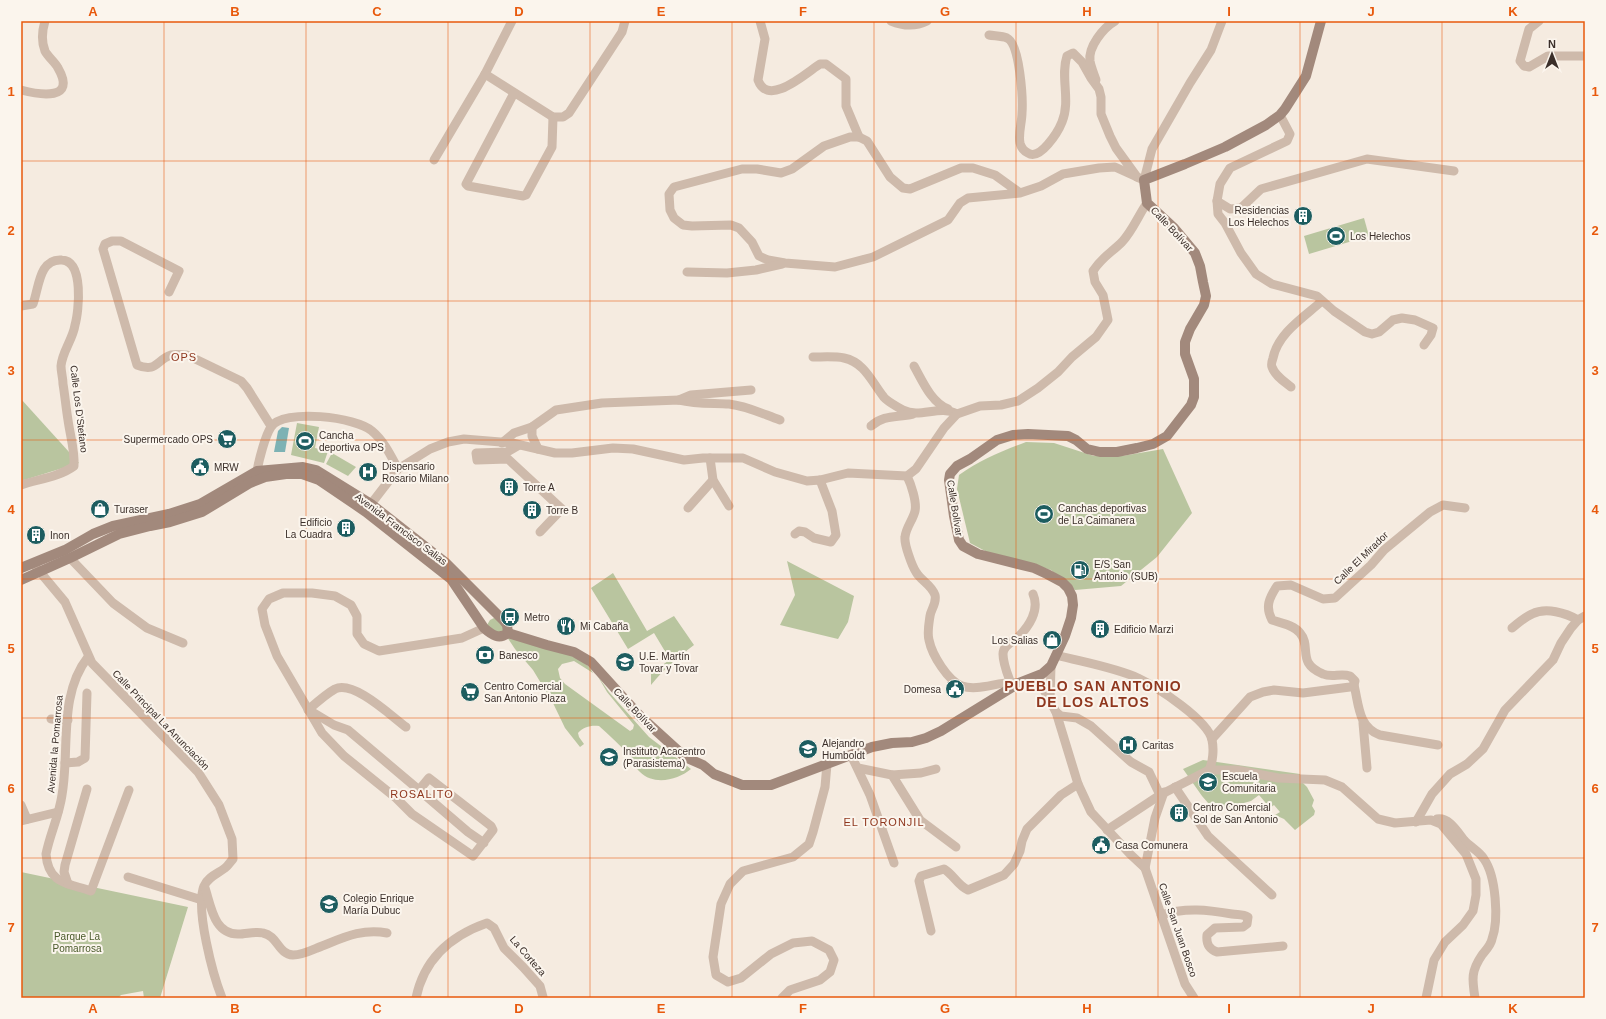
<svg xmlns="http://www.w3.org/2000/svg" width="1606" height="1019" font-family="Arial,sans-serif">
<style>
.green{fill:#b9c59f}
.water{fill:#7db2b4}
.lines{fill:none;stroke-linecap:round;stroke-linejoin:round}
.street{stroke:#cebaab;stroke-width:9}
.secondary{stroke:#a2897c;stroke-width:10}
.grid{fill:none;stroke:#e8590c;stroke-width:1;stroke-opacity:0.55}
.labels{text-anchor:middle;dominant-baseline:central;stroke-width:4;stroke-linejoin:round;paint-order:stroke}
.poi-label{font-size:10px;fill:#3b2f2a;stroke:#fbf5ed;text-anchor:start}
.street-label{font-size:10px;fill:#3b2f2a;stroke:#fbf5ed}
.park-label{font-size:10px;fill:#4b5b2c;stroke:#fbf5ed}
.neighbourhood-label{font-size:11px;letter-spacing:1px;fill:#8f371e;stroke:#fbf5ed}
.district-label{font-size:14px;font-weight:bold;letter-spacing:1px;fill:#8f371e;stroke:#fbf5ed}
.neatline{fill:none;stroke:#e8590c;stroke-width:1.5}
.grid-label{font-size:13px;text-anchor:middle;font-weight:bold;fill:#e8590c}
</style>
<rect width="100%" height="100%" fill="#f5ebe0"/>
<g class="green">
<path d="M1364,218L1369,236L1309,254L1304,236Z"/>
<path d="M21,399L79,463L21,481Z"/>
<path d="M297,423L319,427L315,448L328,451L324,463L291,455Z"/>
<path d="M1026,442L1054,443L1094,456H1122L1163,449L1192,513L1157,557L1121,586L1075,590L1051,570L1004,556L987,552L970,543L957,489L959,475C980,460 1002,451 1026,442Z"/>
<path d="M332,453L356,467L348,476L326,464Z"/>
<path d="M787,561L854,596L848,622L838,639L780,625L795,595Z"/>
<path d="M613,573L647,631L674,616L694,645C677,658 664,669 651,685V673L668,661L666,653L654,633L628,649L591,588Z"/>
<path d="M494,618L497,619L506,629L500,635L487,625L490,620Z"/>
<path d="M507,637C528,642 584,652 593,673L574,661L562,664L558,669L560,678L565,684L630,731L633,729L634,725L607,692L597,675L609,692L649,737L691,769C678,780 654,786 640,772C635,768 633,760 628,754C619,744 609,735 599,726C591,725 583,727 578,733L579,737L584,744L580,747L565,728L553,703L533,670L515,649Z"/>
<path d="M1203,760L1300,774V780L1307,787L1314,800L1312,806L1315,811L1314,815L1295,830L1284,819L1275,815L1280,812L1274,805L1270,808L1259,795L1251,801L1215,811L1202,796L1183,769Z"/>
<path d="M21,872L188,907L160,998H144L143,991L121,995L118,998H21Z"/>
</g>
<path class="water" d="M282,427L289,428L285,452H274L278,431Z"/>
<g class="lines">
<g class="street">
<path d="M512,21L485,74L553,117H563L569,113L622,32L625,21"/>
<path d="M760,21L765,39L758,80C768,108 806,73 820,64H826L846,79V106L859,137"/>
<path d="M891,21C903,26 915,27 927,21"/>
<path d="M1539,21L1529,29L1520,61L1524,66L1529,67L1548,56H1585"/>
<path d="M989,35C994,36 1002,36 1007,38C1020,44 1023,99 1022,113C1022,122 1018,134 1020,143C1021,147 1024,151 1028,153C1040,161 1058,132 1062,122C1071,100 1060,77 1067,56L1073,53L1082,62L1091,78L1099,89L1101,97V114L1110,136L1116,148L1137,177L1144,180L1152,149L1190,83L1211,50L1222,21"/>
<path d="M1096,80C1094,74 1091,67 1090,61C1088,47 1103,28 1115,21"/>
<path d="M21,90C40,95 77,101 58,68C55,62 48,57 45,51C41,41 42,31 45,21"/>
<path d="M514,93L466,184L468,186L523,196L526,195L552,147L553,117"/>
<path d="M1280,115L1290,134L1287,141L1230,168L1220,184L1217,201L1230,209L1241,208L1261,189L1367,159L1454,171"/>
<path d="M434,160L485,74"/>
<path d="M1020,193L995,175L973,168H961L910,189L903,188L890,177L867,141L859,137H850L824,146L792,169L781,173L757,169H742L674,187L669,194L670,210L674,218L683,225L692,226L731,225L739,228L752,242L759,256L768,260L785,263L835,267L873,257L948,220L960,203L968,198L1020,193L1041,186L1063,174L1099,168L1115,167L1137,177"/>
<path d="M1217,201L1218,214L1225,223L1241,253L1256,274L1272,284L1317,296L1334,311L1365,332L1372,334L1379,332L1393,320L1402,318L1415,320L1433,328L1431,335L1424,345"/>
<path d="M687,272L727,273L756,270L782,264"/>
<path d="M169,292L179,271L121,241H112L105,244L103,249L137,365C157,373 156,360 171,355C176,354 181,355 187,355L241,381L247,388L271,426"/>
<path d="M21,306L33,304C39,288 39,258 62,260C84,261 79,311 75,325C73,339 62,352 61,366C61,372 63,378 63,384C65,396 66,408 68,420C70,435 75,451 74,466C59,477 39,479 21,485"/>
<path d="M813,357C823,357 835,356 844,358C864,362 872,382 883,396C885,400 899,408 903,410C920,419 940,404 957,414"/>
<path d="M914,366C923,382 931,402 948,409"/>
<path d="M1291,387C1285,382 1275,376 1272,367C1271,365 1272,361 1273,358C1278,333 1304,317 1322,301"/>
<path d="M679,400L691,395L751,390"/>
<path d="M871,426C885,414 896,418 913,414"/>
<path d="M532,427V436L538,449"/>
<path d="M502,443L514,433L532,427L556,410L602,403L679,400C696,404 712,403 729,404C747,406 763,414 780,420"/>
<path d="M519,445L507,452L476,453L477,460L508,459L562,509L540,532"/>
<path d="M710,458L713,480L729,506"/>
<path d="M257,471C259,460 265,436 271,427C283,408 357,417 372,431C384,441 391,456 398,469"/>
<path d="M907,476C911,484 917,502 915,511C913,520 906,527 905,537C904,544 912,566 916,572C921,581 931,584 935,595C937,603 931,609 930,616C929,623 927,633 929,640C932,655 948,681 962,686C979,692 1001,680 1019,683"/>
<path d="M371,504L398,469L430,449L448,442L464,439L512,443L555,453H572L613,448L633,449L684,460L703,458H743L775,472L807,481L820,480L848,473L907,476L916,469L944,428L957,414L980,406L1001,405L1018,401L1038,388L1058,372L1072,357L1096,337L1108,320L1103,295L1095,282L1093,271C1102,257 1111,253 1122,242C1133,230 1138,216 1147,203"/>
<path d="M688,508L713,480"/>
<path d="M795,534L799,531L805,532L814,538L831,542L836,535L832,511L820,480"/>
<path d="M70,558L113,603L147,628L183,643"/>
<path d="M35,566L65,602L92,663L198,772L219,805L232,839L233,859C230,862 228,866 225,868C217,874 208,877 204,886C195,909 213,975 222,998"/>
<path d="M1512,628C1518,623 1525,617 1532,614C1546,607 1566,613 1578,620"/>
<path d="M1056,655C1082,662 1113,667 1138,678C1157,687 1208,720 1212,740C1214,749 1213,762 1209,770"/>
<path d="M88,657C58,695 70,750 62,795C59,816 50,834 46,854C48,884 68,883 91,891L129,790"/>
<path d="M1027,680L1037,685L1044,690L1056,712L1078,784L1091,812L1130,854L1145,868"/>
<path d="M1010,681C1007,673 1003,663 1003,654C1003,646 1012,642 1017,638C1029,627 1040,610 1033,594"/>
<path d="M1354,685C1359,705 1358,727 1380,735L1438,745"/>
<path d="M1050,700L1051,666"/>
<path d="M308,710C316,703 326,694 335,689C354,680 391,716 406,727"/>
<path d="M309,710L334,725L348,730L419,790"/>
<path d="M1056,712L1061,716L1077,718L1091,726L1131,762L1149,772L1160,795"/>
<path d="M51,719L68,720"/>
<path d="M1363,723L1367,768"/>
<path d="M1212,739L1250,697L1263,692L1274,690L1303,693L1350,687L1354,685L1355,681L1350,676C1340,673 1332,678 1323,674C1296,663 1312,647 1300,633C1294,625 1281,623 1272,620C1265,607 1269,598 1277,586L1291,585L1323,599L1335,598L1371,565L1384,550L1430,512L1443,505L1465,508"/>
<path d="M851,755L870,795L894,863"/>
<path d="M65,763L78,762L85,758L87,693"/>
<path d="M858,768L892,775L920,820L956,847"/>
<path d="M892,775L921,773L936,769"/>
<path d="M1175,787L1208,836L1272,895"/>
<path d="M21,805L27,819"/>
<path d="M1437,819C1449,817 1457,831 1464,840C1470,847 1479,851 1484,859C1496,876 1499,920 1492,939C1491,945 1486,950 1482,955C1471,971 1472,979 1475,998"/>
<path d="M21,821L58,812"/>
<path d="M1416,822L1432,794L1450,774L1467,764L1483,749L1505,710L1553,660L1561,643L1571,628L1578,620L1585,616"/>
<path d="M1107,830L1160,795L1209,770H1237L1278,778L1325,780L1342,787L1378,819L1395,823L1431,820L1441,824L1466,854L1476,879V895L1473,911L1463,925L1445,942L1434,960L1426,998"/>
<path d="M484,843L468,832L419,790L429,778L491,826L493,830L473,856L412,814L396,798L344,756L322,733L277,656L265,625L262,609L269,599L283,593H312L335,596L351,605L357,616V634L364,644L379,651L462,638L484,628"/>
<path d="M1145,868L1185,984L1194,998"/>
<path d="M1145,868L1155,818L1164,792"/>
<path d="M128,877L202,900"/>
<path d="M68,884L64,872L65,865L87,789"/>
<path d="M205,888C211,906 214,935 239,934C246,934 256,931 263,933C278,936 278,954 293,955C301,955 310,951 317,948C341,939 360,928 387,933"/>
<path d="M1161,915C1186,907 1208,910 1232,914C1238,915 1243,914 1248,917L1247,924L1243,927L1215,928L1207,935C1206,944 1209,949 1217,952L1283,946"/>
<path d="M931,931L919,881L921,876L944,869C953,874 958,886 968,890L1004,875L1014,864L1020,851L1022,841L1027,829L1061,795L1078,784"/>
<path d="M416,998C424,959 450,936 487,923L494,928L504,948L523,967L540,986L543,997"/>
<path d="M782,998L790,990L820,980L830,972L834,960L829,950L812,941L793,943L771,954L741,978L728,982L716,975L713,957L721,904L730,884L743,871L793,857L809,844L813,832L825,787L827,764"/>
</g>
<g class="secondary">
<path d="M21,568L65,550L93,534L113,526L169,514L200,504L257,471L303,467L316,470L371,504L446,563L504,621L507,625L508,633"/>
<path d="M21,580L70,558L119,534L150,526L170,522L202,512L250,483L265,477L286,474H302L319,480L366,512L451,579L484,628C492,635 499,640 508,633"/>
<path d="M508,633L547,645L574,652L591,662L641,717L685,757L703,765L714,774L742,785H771L872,747L892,743L912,742L926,738L941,731L1019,683L1042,674L1051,666L1065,636L1071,618L1073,605L1072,596L1068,588L1062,582L1047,574L1034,568L978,554L963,546L959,540L954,516L949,480L950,474L957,466L970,459L997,440L1013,435L1028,434L1068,436L1076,440L1087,449L1100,452H1117L1137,448L1153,444L1167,436L1191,405L1194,397V379L1185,354V342L1190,329L1204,305L1206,296L1203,282L1200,266L1195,253L1174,228L1147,203L1144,180L1185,164L1225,147L1266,125L1280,115L1285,109L1306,76L1321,21"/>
</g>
</g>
<path class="grid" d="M164,21V998M306,21V998M448,21V998M590,21V998M732,21V998M874,21V998M1016,21V998M1158,21V998M1300,21V998M1442,21V998M21,161H1585M21,301H1585M21,440H1585M21,579H1585M21,718H1585M21,858H1585"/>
<defs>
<g id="building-disc" transform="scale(1)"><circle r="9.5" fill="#1d5d60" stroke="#fbf5ed"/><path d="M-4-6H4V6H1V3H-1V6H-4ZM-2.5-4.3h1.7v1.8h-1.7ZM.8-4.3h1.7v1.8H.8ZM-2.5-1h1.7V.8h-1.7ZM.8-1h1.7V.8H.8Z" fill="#fff"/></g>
<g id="stadium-disc" transform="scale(1)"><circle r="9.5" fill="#1d5d60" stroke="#fbf5ed"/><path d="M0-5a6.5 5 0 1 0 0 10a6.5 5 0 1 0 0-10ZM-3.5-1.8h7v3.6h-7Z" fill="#fff"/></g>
<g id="supermarket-disc" transform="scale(1)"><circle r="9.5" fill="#1d5d60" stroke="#fbf5ed"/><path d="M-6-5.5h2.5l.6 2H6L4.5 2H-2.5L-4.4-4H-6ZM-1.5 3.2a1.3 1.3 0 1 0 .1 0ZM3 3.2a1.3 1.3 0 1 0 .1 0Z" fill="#fff"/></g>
<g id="civic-disc" transform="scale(1)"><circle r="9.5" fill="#1d5d60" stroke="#fbf5ed"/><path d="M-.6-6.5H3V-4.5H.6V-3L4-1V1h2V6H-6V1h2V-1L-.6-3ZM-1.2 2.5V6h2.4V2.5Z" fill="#fff"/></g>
<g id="hospital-disc" transform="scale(1)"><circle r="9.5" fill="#1d5d60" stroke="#fbf5ed"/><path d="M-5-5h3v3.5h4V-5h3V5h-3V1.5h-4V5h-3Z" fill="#fff"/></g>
<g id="shop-disc" transform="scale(1)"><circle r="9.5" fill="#1d5d60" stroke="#fbf5ed"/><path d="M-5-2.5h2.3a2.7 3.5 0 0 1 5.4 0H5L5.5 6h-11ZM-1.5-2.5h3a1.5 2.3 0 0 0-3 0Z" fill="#fff"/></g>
<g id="fuel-disc" transform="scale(1)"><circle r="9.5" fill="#1d5d60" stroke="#fbf5ed"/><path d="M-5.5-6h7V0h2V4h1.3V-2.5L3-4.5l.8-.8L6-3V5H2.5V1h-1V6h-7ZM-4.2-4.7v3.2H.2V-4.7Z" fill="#fff"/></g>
<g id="bus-disc" transform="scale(1)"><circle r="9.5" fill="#1d5d60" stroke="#fbf5ed"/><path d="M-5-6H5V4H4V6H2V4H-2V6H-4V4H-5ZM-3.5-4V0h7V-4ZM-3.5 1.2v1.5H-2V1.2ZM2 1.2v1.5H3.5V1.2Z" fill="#fff"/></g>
<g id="restaurant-disc" transform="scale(1)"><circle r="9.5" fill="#1d5d60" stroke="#fbf5ed"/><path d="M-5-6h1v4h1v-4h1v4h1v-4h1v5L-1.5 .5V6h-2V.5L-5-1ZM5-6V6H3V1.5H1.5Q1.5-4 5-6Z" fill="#fff"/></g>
<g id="bank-disc" transform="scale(1)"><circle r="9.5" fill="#1d5d60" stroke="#fbf5ed"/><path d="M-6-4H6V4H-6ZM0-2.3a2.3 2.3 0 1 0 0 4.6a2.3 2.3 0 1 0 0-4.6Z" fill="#fff"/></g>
<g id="school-disc" transform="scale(1)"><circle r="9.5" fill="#1d5d60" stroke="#fbf5ed"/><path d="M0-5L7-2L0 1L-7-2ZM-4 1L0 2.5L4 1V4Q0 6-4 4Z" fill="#fff"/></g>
<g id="university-disc" transform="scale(1)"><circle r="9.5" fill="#1d5d60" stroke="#fbf5ed"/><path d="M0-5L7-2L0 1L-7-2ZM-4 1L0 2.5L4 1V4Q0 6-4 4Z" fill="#fff"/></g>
</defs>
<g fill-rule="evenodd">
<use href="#building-disc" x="1303" y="216"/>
<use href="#stadium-disc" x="1336" y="236"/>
<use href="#supermarket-disc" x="227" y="439"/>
<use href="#stadium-disc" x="305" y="441"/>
<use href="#civic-disc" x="200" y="467"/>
<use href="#hospital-disc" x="368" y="472"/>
<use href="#building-disc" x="509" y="487"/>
<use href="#shop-disc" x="100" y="509"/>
<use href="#building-disc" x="532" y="510"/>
<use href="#stadium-disc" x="1044" y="514"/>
<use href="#building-disc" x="346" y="528"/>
<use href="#building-disc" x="36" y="535"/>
<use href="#fuel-disc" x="1080" y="570"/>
<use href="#bus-disc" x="510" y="617"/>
<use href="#restaurant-disc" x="566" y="626"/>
<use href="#building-disc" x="1100" y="629"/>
<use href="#shop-disc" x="1052" y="640"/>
<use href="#bank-disc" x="485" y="655"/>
<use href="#school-disc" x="625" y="662"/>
<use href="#civic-disc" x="955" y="689"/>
<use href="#supermarket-disc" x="470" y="692"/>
<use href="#hospital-disc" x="1128" y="745"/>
<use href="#school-disc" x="808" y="749"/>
<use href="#university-disc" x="609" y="757"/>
<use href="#school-disc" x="1208" y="782"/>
<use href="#building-disc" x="1179" y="813"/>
<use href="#civic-disc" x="1101" y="845"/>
<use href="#school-disc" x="329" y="904"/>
</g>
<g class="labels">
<g class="poi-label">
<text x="1289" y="210" text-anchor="end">Residencias<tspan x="1289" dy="12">Los Helechos</tspan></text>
<text x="1350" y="236">Los Helechos</text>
<text x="319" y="435">Cancha<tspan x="319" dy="12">deportiva OPS</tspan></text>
<text x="213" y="439" text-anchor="end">Supermercado OPS</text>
<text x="382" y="466">Dispensario<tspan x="382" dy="12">Rosario Milano</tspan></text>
<text x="214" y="467">MRW</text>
<text x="523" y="487">Torre A</text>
<text x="1058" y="508">Canchas deportivas<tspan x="1058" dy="12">de La Caimanera</tspan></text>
<text x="114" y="509">Turaser</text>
<text x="546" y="510">Torre B</text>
<text x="332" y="522" text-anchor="end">Edificio<tspan x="332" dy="12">La Cuadra</tspan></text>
<text x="50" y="535">Inon</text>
<text x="1094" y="564">E/S San<tspan x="1094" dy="12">Antonio (SUB)</tspan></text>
<text x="524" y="617">Metro</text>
<text x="580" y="626">Mi Cabaña</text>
<text x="1114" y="629">Edificio Marzi</text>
<text x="1038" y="640" text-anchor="end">Los Salias</text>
<text x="499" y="655">Banesco</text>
<text x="639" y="656">U.E. Martín<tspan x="639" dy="12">Tovar y Tovar</tspan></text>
<text x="484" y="686">Centro Comercial<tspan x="484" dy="12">San Antonio Plaza</tspan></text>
<text x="941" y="689" text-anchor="end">Domesa</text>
<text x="822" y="743">Alejandro<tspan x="822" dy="12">Humboldt</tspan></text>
<text x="1142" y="745">Caritas</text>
<text x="623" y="751">Instituto Acacentro<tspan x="623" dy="12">(Parasistema)</tspan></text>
<text x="1222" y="776">Escuela<tspan x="1222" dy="12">Comunitaria</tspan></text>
<text x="1193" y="807">Centro Comercial<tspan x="1193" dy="12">Sol de San Antonio</tspan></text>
<text x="1115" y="845">Casa Comunera</text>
<text x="343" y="898">Colegio Enrique<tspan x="343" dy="12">María Dubuc</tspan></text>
</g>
<g class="street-label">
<text transform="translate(1172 229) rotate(47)">Calle Bolívar</text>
<text transform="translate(79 409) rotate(83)">Calle Los D'Stefano</text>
<text transform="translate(955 508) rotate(81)">Calle Bolívar</text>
<text transform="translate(401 529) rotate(37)">Avenida Francisco Salias</text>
<text transform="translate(1361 558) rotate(-44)">Calle El Mirador</text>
<text transform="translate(635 710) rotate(46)">Calle Bolívar</text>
<text transform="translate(161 720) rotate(46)">Calle Principal La Anunciación</text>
<text transform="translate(55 744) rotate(-85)">Avenida la Pomarrosa</text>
<text transform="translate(1178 930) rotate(71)">Calle San Juan Bosco</text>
<text transform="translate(528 956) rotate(49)">La Corteza</text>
</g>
<g class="park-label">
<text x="77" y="936">Parque La<tspan x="77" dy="12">Pomarrosa</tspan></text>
</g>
<g class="neighbourhood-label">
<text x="184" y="357">OPS</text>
<text x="422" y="794">ROSALITO</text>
<text x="884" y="822">EL TORONJIL</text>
</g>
<g class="district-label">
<text x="1093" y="686">PUEBLO SAN ANTONIO<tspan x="1093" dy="16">DE LOS ALTOS</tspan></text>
</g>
</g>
<rect width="1606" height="1019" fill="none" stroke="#fbf5ed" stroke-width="44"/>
<g transform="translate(1552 54)" stroke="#fbf5ed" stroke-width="3" paint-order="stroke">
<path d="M0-3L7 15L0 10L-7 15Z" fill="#3b2f2a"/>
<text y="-6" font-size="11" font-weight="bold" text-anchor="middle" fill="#3b2f2a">N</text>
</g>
<rect x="22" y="22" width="1562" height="975" class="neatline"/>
<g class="grid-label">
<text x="93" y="16">A</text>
<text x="235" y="16">B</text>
<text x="377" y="16">C</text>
<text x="519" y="16">D</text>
<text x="661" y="16">E</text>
<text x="803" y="16">F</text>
<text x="945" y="16">G</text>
<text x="1087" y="16">H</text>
<text x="1229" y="16">I</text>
<text x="1371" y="16">J</text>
<text x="1513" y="16">K</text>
<text x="11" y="96">1</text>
<text x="1595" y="96">1</text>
<text x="11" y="235">2</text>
<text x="1595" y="235">2</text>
<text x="11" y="375">3</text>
<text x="1595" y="375">3</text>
<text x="11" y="514">4</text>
<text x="1595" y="514">4</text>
<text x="11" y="653">5</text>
<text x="1595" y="653">5</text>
<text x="11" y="793">6</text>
<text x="1595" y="793">6</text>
<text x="11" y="932">7</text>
<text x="1595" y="932">7</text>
<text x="93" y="1013">A</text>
<text x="235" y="1013">B</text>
<text x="377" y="1013">C</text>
<text x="519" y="1013">D</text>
<text x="661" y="1013">E</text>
<text x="803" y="1013">F</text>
<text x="945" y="1013">G</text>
<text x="1087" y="1013">H</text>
<text x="1229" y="1013">I</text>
<text x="1371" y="1013">J</text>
<text x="1513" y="1013">K</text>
</g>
</svg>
